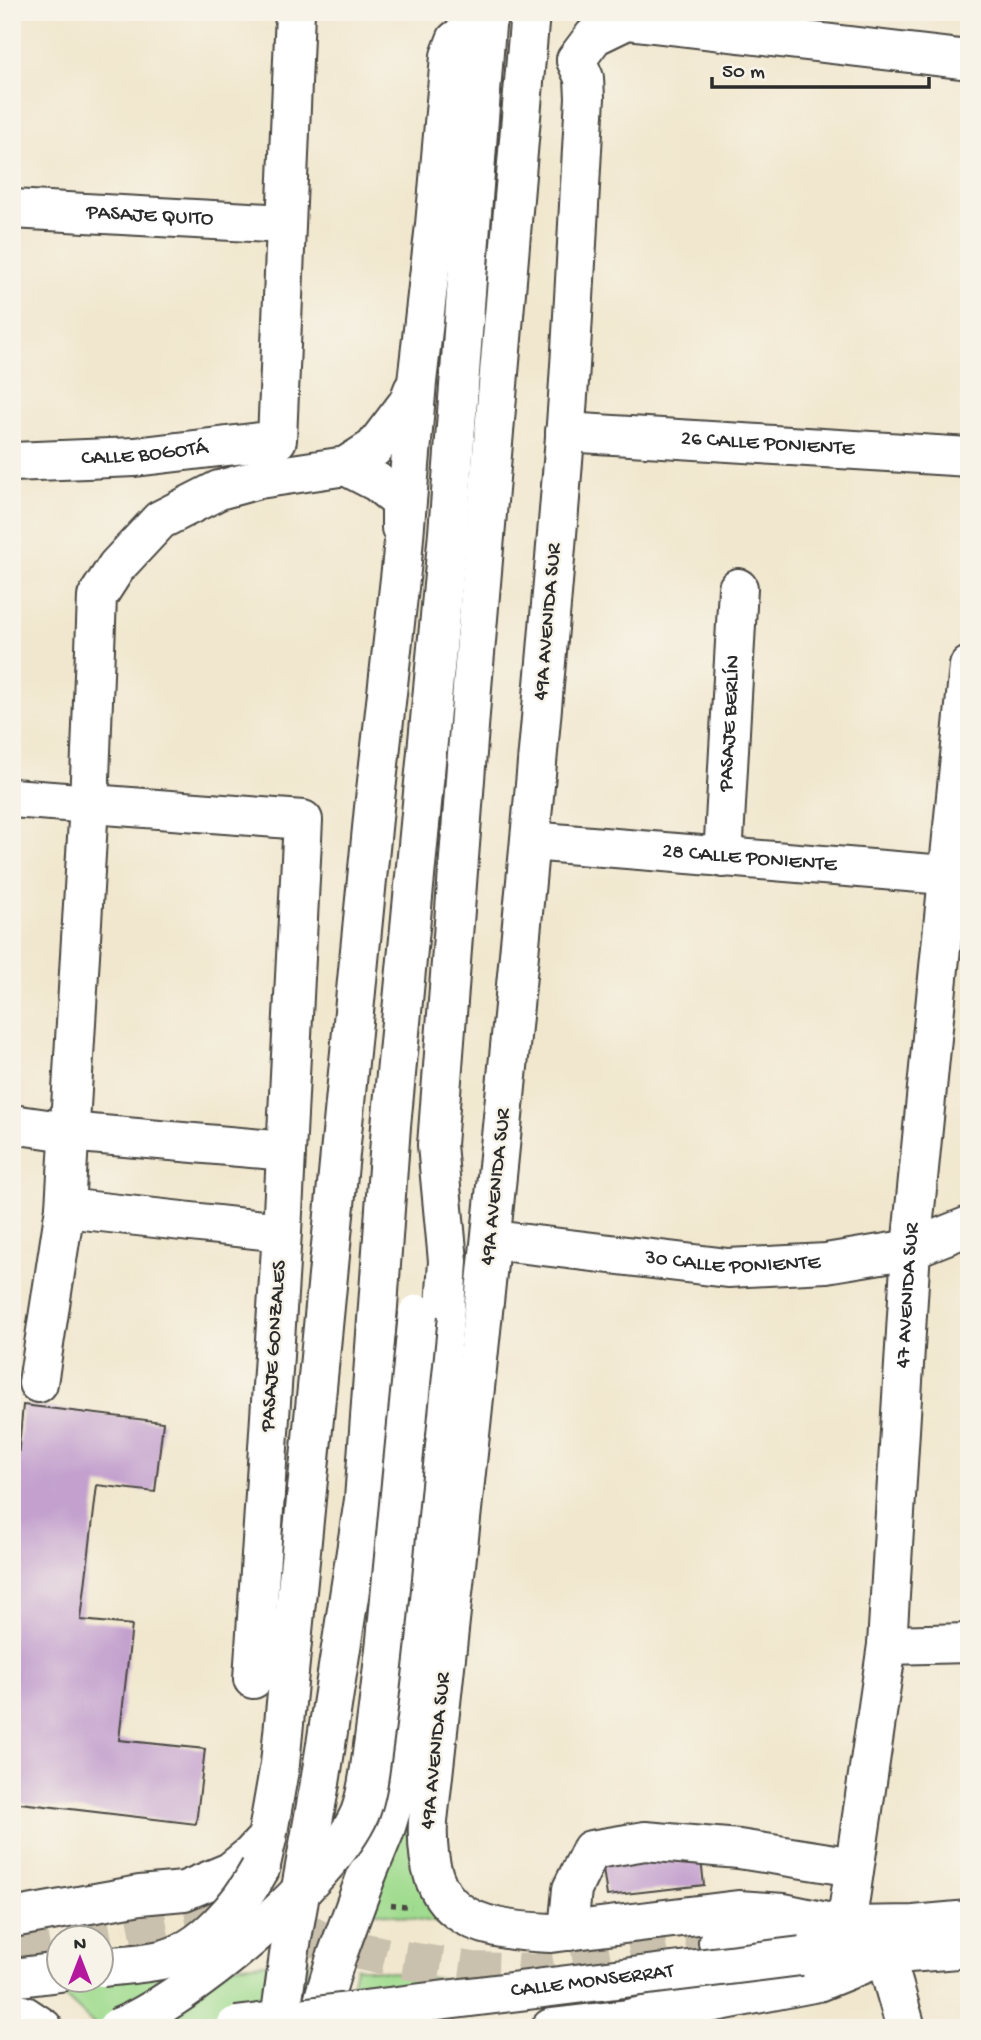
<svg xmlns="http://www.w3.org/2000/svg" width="981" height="2040" font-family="'Gochi Hand',sans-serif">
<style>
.green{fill:#a0dc8f;stroke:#66845d;stroke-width:2}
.building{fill:#c3a0ce}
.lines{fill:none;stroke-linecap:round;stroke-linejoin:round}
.minor-tunnel{stroke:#c9c1ad;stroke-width:38;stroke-dasharray:38 19;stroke-linecap:butt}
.minor-casing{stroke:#494743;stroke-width:42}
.major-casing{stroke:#494743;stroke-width:42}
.highway-casing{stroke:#494743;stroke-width:42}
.path{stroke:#494743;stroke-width:4.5;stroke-dasharray:5 5;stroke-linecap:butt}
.minor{stroke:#fff;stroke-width:38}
.major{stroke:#fff;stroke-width:38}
.highway{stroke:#fff;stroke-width:38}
.minor-bridge-casing{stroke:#494743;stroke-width:42;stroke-linecap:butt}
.major-bridge-casing{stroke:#494743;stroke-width:42;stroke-linecap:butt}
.highway-bridge-casing{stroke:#494743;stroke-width:42;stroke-linecap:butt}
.minor-bridge{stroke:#fff;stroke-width:38}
.major-bridge{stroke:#fff;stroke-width:38}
.highway-bridge{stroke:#fff;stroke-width:38}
.labels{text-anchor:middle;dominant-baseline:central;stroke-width:5;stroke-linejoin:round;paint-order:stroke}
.street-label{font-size:21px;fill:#2b2b2b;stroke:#f7f3e8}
</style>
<rect width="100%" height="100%" fill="#f7f3e8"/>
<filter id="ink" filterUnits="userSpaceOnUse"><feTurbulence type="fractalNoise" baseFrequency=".0143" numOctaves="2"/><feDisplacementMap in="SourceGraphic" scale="14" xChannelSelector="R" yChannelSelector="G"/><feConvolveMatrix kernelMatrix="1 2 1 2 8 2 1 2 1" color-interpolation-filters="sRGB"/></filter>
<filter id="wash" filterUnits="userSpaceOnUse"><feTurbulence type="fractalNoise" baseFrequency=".00686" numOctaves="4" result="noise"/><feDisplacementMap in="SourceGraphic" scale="28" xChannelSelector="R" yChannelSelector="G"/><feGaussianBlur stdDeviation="1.57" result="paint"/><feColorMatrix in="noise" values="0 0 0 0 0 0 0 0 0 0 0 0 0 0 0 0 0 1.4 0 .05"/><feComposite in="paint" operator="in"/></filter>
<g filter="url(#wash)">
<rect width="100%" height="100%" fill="#f1e7ce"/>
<g class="green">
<path d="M420,1814L455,1926L372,1911L404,1815Z"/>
<path d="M309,1959L300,2028H98L66,1998L12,1988V1986L102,1980L177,1971Z"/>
<path d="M356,1967L491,1986L348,2004Z"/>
</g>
<g id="blocks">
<g class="building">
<path d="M23,1405L163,1422L155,1492L97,1485L81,1620L132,1625L119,1740L205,1749L196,1824L12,1802V1522Z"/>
<path d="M700,1851L704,1885L607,1896L602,1862Z"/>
</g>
</g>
</g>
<g filter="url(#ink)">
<use href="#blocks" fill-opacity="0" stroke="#494743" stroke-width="2"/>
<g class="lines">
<g class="minor-tunnel">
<path d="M73,1938L186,1918L268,1913L328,1944L397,1959L473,1971L533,1973L718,1942"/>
<path d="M12,1950L60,1941"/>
</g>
<g class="minor-casing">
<g id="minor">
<path d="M576,60L584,78L585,98C578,211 574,324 565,437C528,899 479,1360 428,1821C424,1913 469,1930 551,1933L738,1910L784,1913L846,1926"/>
<path d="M576,60L594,36L627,20L969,60"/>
<path id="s1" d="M12,209L286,224"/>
<path id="s2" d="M565,432L969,457"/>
<path id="s3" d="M12,462L135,457L277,440L295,12"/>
<path d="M346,466L377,482L401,502V528"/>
<path d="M12,798L303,820L282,1232L253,1679"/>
<path id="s4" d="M530,841L969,877"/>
<path id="s5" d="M723,858L738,588"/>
<path d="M12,1124L68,1132L286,1151"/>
<path d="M65,1208L282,1232"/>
<path id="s6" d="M492,1240L728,1268L826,1263L911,1249L969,1226"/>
<path d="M38,1383L65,1208L89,804L97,597L117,566L160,520L219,490L259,479L346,466L374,448L408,403L413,390"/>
<path d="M887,1645L969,1643"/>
<path d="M12,1918L140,1895L184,1891L230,1872L251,1855L267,1838L280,1764L374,808L402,561L417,382L435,225L450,56L456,40L487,21"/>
<path id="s7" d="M846,1926L887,1645L911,1249L969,666"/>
<path d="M568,1931L572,1889L591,1850L645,1841L739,1849L854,1867"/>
<path d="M718,1942L846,1926L914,1925L969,1920"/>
<path d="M885,1955L906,2028"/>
<path d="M801,1956L885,1955L969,1948"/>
</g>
</g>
<g class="major-casing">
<g id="major">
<path d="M320,1783L364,1500L391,1126L448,533L487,12"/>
<path d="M367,1874L385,1830L401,1778L410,1701L445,1308L448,1261L437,1145L472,688L530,12"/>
<path d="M315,2028L336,1958"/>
<path d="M551,2028L628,2019L818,1982L885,1955"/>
</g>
</g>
<g class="highway-casing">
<g id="highway">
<path d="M260,1869L267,1838"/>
<path d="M12,1978L60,1972"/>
<path d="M12,2012L25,2016L43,2028"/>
</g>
</g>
<path class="path" d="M391,1905L411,1907"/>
<use href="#minor" class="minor"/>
<use href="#major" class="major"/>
<use href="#highway" class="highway"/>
<g class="minor-bridge-casing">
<g id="minor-bridge">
<path id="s8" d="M236,2026L801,1956"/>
</g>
</g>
<g class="major-bridge-casing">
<g id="major-bridge">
<path d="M336,1958L367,1874"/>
<path d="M117,2028C185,2002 331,1880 360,1813C368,1792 370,1767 373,1746C378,1711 382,1676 386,1640C396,1531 407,1423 418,1314"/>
<path d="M279,2028L289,1955L320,1783"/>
</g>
</g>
<g class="highway-bridge-casing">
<path id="highway-bridge" d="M102,1967C121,1965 142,1964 161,1960C203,1951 241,1904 260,1869"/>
</g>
<use href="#minor-bridge" class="minor-bridge"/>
<use href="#major-bridge" class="major-bridge"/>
<use href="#highway-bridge" class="highway-bridge"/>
</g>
</g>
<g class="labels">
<g class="street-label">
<text stroke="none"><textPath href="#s1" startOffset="138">PASAJE QUITO</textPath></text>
<text stroke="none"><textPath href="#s2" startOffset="203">26 CALLE PONIENTE</textPath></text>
<text stroke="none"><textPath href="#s3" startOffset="133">CALLE BOGOTÁ</textPath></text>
<text transform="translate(549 622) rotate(-85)">49A AVENIDA SUR</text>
<text stroke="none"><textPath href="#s5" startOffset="135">PASAJE BERLÍN</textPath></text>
<text stroke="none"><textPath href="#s4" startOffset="220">28 CALLE PONIENTE</textPath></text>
<text transform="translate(497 1187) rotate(-84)">49A AVENIDA SUR</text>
<text stroke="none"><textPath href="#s6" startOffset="242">30 CALLE PONIENTE</textPath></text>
<text stroke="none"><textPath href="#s7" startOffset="634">47 AVENIDA SUR</textPath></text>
<text transform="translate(275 1346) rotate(-86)">PASAJE GONZALES</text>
<text transform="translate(437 1751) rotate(-84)">49A AVENIDA SUR</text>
<text stroke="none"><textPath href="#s8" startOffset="359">CALLE MONSERRAT</textPath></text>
</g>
</g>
<rect width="981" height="2040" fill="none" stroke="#f7f3e8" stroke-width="42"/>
<g transform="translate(80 1959)"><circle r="33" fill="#f7f3e8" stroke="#a5a39c" stroke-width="2"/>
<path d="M0-5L12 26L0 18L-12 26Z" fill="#b5179e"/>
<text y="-10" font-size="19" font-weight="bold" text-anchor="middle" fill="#2b2b2b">N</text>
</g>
<path d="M712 77v10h217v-10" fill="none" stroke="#2b2b2b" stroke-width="3.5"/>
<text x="722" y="77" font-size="21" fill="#2b2b2b" stroke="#f7f3e8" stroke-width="5" paint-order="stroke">50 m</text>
</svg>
